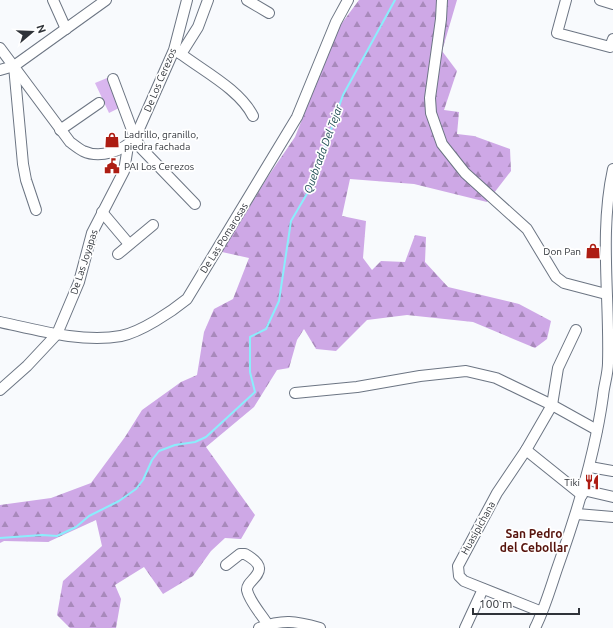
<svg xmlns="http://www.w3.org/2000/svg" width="613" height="628" font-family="Ubuntu,sans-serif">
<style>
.forest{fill:url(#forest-firs)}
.park{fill:#d9b6ef}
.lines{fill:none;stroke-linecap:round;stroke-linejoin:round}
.stream{stroke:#8bedfc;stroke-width:2}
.minor-casing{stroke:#6c7583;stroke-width:12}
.minor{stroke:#fff;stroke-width:10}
.labels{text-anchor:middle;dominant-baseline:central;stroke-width:3.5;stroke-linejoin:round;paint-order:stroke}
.street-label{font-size:10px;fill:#2f3339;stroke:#fff}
.poi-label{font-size:10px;fill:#2f3339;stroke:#fff;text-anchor:start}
.water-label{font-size:11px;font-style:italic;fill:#224f56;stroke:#fff}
.quarter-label{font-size:12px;font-weight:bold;fill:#57140d;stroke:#fff}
</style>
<defs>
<pattern id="forest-firs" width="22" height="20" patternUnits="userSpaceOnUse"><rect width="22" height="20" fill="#cea8e6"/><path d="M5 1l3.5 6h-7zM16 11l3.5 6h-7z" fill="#a889bb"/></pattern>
</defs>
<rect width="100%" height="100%" fill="#f8fafd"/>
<path class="forest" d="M359,0H457L442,51L457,71L444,110L459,112L457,134L474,136L510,149L511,171L487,202L414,184L350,179L342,216L366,221L363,258L372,270L381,261L405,262L415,235L426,237L425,262L448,287L519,304L551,321L547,339L535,348L473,322L407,315L367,320L336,351L316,349L304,329L297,340L289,368L277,370L254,407L206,447L255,515L241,539L225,538L211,551L193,576L163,594L144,567L115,585L121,599L116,628H70L57,615L63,581L102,546L96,520L48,542L4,541L0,543V505L51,498L91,483L125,437L142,410L181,382L197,375L204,332L214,309L233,299L249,258L222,252L267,178L295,137L339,27Z"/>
<path class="park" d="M107,78L121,107L109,113L95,83Z"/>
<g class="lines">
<path class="stream" d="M0,538L42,535L57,536L76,527L89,516L119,501L136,489L143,480L152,460L159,451L175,445L195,442L206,437L255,392L250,372V337L266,329L279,301L291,221L311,187L343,95L395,0"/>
<g class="minor-casing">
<g id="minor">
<path d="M53,0L66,29"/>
<path d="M247,0L269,13"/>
<path d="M442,0L441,19L430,98L431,113L442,144L465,173L527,229L556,277L564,283L606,294"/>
<path d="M566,0L557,33L610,47L613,39"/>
<path d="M600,0L613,4"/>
<path d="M0,48L70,142C74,145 79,149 83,151C100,159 123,151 135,138L174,50L187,0"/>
<path d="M177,52L181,54L198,27L208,0"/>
<path d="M181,54C205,72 240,90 253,116"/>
<path d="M14,66L23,164L26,180L36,210"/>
<path d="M0,70L14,66L106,0"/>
<path d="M113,79L135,138L141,148L195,204"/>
<path d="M60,130L99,103"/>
<path d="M102,212L129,244"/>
<path d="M118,254L153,225"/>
<path d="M0,322C37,330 82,343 121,336C141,332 171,312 187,299L297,117L336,22L348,0"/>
<path d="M0,390L27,366L57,334L79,282L92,233L124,171L128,146"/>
<path d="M295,393L357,387L420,376L466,371L496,378L552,405L597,430"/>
<path d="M526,450L582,495"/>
<path d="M590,467L613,471"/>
<path d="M583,490L613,497"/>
<path d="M577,514L613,517"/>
<path d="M226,565L240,554H245C276,571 246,579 247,590C249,601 262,615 268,625"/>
<path d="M542,612L464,581L459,576L458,566L497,493L526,450L552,405L558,368L576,330"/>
<path d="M259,628C283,619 295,621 320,628"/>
<path d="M465,628L483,589"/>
<path d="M535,628C545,608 551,586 558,566C578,510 595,454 603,396C604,385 608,374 608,363C610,298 599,233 613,169"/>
</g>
</g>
<use href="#minor" class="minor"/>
</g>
<defs>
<g id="shop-bare" transform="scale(1.2)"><path d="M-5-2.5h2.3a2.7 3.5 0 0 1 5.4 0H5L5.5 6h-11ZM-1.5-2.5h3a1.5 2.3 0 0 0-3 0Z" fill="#ad1d13" stroke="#fff" stroke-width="2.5" paint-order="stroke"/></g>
<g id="civic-bare" transform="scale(1.2)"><path d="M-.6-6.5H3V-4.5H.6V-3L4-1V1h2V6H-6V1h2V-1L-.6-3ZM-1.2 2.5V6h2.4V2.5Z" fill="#ad1d13" stroke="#fff" stroke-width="2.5" paint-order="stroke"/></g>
<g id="restaurant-bare" transform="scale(1.2)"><path d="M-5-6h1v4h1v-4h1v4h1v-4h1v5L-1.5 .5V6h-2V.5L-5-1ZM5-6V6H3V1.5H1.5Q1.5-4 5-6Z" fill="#ad1d13" stroke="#fff" stroke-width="2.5" paint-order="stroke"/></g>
</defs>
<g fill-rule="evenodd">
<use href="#shop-bare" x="112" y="140"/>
<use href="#civic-bare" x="112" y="166"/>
<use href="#shop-bare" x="593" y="251"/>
<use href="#restaurant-bare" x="592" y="482"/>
</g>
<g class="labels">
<g class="street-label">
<text transform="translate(160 80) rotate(-67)">De Los Cerezos</text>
<text transform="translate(224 238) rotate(-58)">De Las Pomarosas</text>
<text transform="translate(84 262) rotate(-72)">De Las Joyapas</text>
<text transform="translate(478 528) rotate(-61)">Huasipichana</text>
</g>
<g class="poi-label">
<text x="124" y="134">Ladrillo, granillo,<tspan x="124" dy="12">piedra fachada</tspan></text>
<text x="124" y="166">PAI Los Cerezos</text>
<text x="581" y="251" text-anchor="end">Don Pan</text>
<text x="580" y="482" text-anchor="end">Tiki</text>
</g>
<g class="water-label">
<text transform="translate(323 149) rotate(-70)">Quebrada Del Tejar</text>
</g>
<g class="quarter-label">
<text x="534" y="533">San Pedro<tspan x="534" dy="14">del Cebollar</tspan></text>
</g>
</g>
<g transform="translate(32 32) rotate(71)" stroke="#ffffff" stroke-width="3" paint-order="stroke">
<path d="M0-3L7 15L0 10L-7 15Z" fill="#2f3339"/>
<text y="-6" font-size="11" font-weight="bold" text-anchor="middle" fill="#2f3339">N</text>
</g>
<path d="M473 608v6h106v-6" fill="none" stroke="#2f3339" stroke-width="2"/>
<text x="479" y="608" font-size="12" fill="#2f3339" stroke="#ffffff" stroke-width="3" paint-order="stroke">100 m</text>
</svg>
